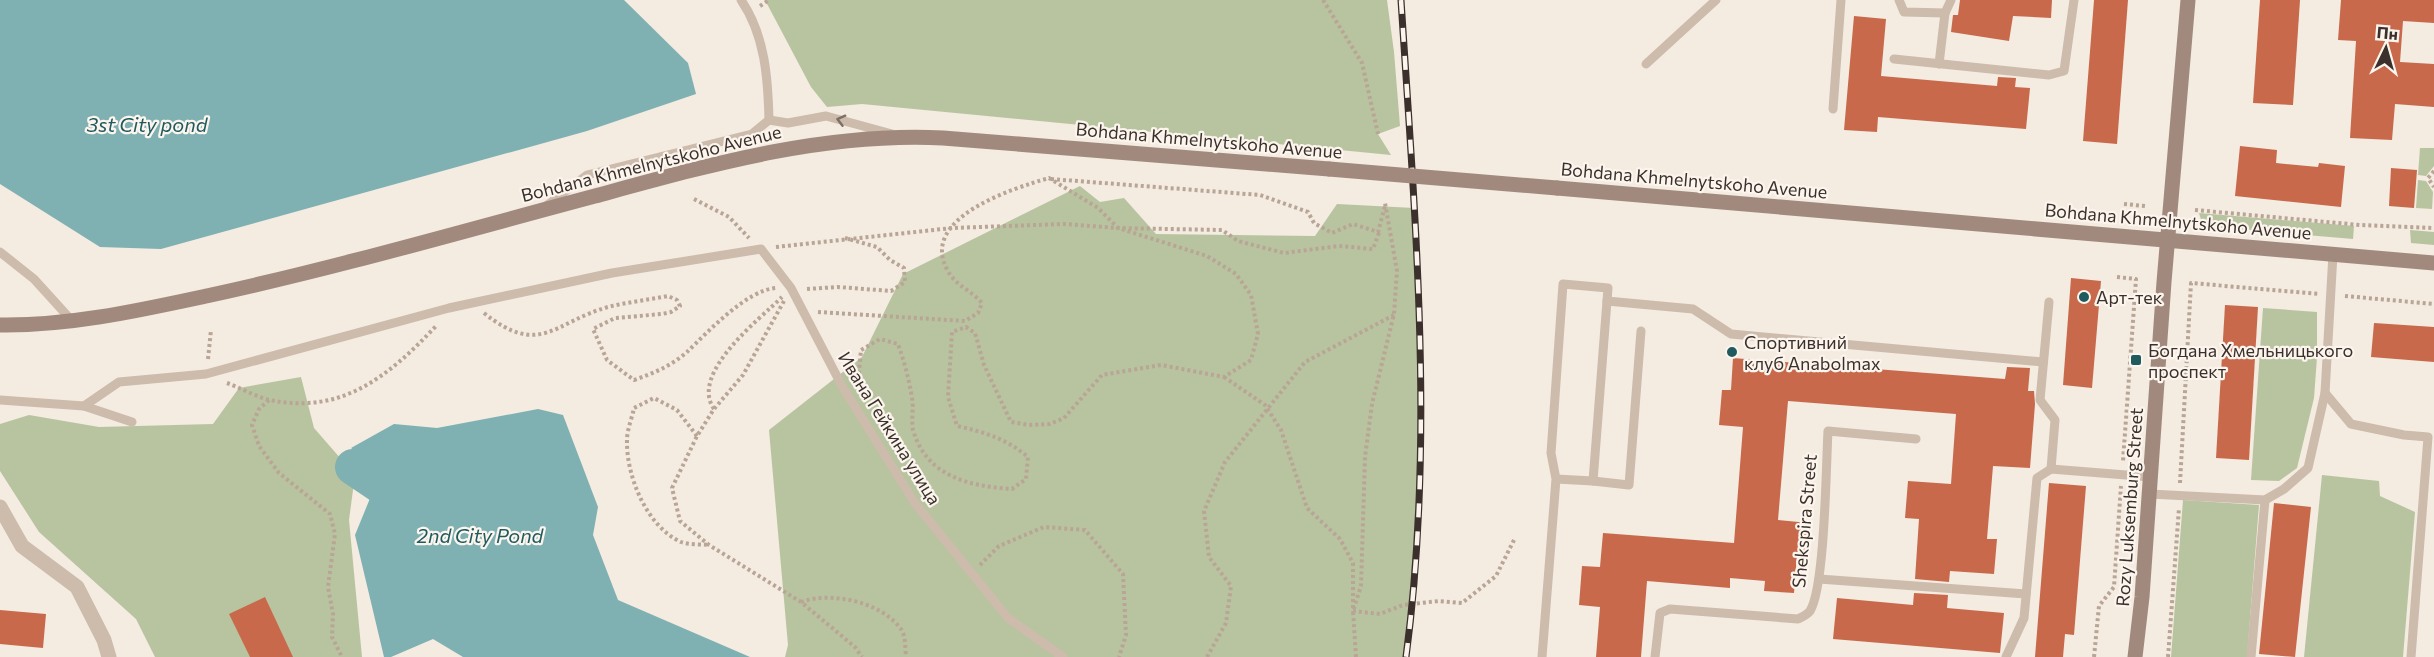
<svg xmlns="http://www.w3.org/2000/svg" width="2434" height="657" font-family="Commissioner,sans-serif">
<style>
.green{fill:#b8c4a0}
.water{fill:#7fb0b2}
.lines{fill:none;stroke-linecap:round;stroke-linejoin:round}
.river{stroke:#7fb0b2;stroke-width:36}
.building{fill:#c8694b}
.path{stroke:#b9a596;stroke-width:4;stroke-dasharray:3 3;stroke-linecap:butt}
.lane{stroke:#cdbbac;stroke-width:9}
.street{stroke:#cdbbac;stroke-width:15}
.secondary{stroke:#a18a7d;stroke-width:15}
.rail-casing{stroke:#3b302b;stroke-width:7}
.rail{stroke:#fbf5ee;stroke-width:4.5;stroke-dasharray:14;stroke-linecap:butt}
.secondary-bridge{stroke:#a18a7d;stroke-width:15}
.oneway{stroke:#7d6f65}
.poi-dot{fill:#1f5a5e;stroke:#fbf5ee;stroke-width:2}
.labels{text-anchor:middle;dominant-baseline:central;stroke-width:4.5;stroke-linejoin:round;paint-order:stroke}
.street-label{font-size:18px;fill:#3b302b;stroke:#fbf5ee}
.poi-label{font-size:18px;fill:#3b302b;stroke:#fbf5ee;text-anchor:start}
.water-label{font-size:20px;font-style:italic;fill:#1f5a5e;stroke:#fbf5ee}
</style>
<rect width="100%" height="100%" fill="#f4ebe1"/>
<g class="green">
<path d="M765,0H1387L1394,52L1400,126L1378,134L1391,155L862,104L827,107L811,87Z"/>
<path d="M2420,148H2434V166L2426,176L2418,175Z"/>
<path d="M2418,180L2426,181L2433,192L2432,209L2416,208Z"/>
<path d="M1080,186L1100,202L1124,198L1156,234L1315,236L1337,204L1414,208L1419,391L1415,583L1404,657H785L788,645L769,430L862,357L903,274Z"/>
<path d="M2199,213L2354,226L2353,239L2203,226Z"/>
<path d="M2410,230L2434,232V245L2411,243Z"/>
<path d="M2263,308L2317,312V357L2314,398L2297,468L2279,481L2251,480Z"/>
<path d="M301,377L314,428L355,475L349,520L362,657H155L136,619L39,532L0,471V424L29,415L99,427L213,424L239,388Z"/>
<path d="M2322,475L2379,481L2380,496L2415,512L2403,657H2304Z"/>
<path d="M2183,500L2259,505L2247,657H2171Z"/>
</g>
<g class="water">
<path d="M0,0H624L688,63L696,94L587,131L161,249L100,247L0,184Z"/>
<path d="M538,409L563,415L598,507L593,535L618,600L750,657H463L433,639L391,657H384L355,535L380,474L351,448L394,424L437,428Z"/>
</g>
<g class="lines">
<path class="river" d="M353,467L417,510"/>
</g>
<g class="building">
<path d="M1960,0H2052L2051,18L2013,16L2009,41L1951,32L1953,15H1958Z"/>
<path d="M2094,0H2128L2117,144L2083,141Z"/>
<path d="M2260,0H2300L2293,105L2253,103Z"/>
<path d="M2341,0H2434V23L2403,21L2400,62L2434,64V107L2395,104L2392,140L2350,138L2356,41L2338,40Z"/>
<path d="M1854,16L1886,19L1881,76L1997,86L1998,77L2016,78L2015,87L2030,88L2026,129L1878,117L1877,132L1844,130Z"/>
<path d="M2240,146L2277,150L2276,163L2318,167L2319,163L2345,166L2341,207L2235,196Z"/>
<path d="M2391,168L2417,170L2414,208L2389,206Z"/>
<path d="M2071,278L2101,281L2092,388L2063,385Z"/>
<path d="M2225,305L2258,307L2249,460L2216,458Z"/>
<path d="M2374,323L2434,327V362L2371,357Z"/>
<path d="M1733,358L2005,379L2007,367L2030,368L2028,391H2034L2035,404L2030,468L1993,466L1987,539H1997L1994,574L1950,571L1949,582L1915,579L1919,519L1905,518L1908,481L1951,484L1956,414L1788,401L1778,520L1809,523L1806,554H1797L1794,593L1764,591L1765,581L1730,578V588L1647,581L1641,657H1596L1600,607L1579,605L1582,566L1600,567L1603,533L1734,543L1743,427L1719,425L1722,390H1731Z"/>
<path d="M2049,483L2086,486L2074,635L2065,634L2063,657H2035Z"/>
<path d="M2274,503L2311,507L2295,657L2259,654Z"/>
<path d="M1914,593L1948,595L1947,608L2004,613L2000,653L1833,639L1837,598L1913,605Z"/>
<path d="M265,597L293,657H250L229,614Z"/>
<path d="M0,610L46,614L43,648L0,644Z"/>
</g>
<g class="lines">
<g class="path">
<path d="M1323,0L1362,63L1378,134"/>
<path d="M760,6L769,0"/>
<path d="M2434,171L2428,178L2434,187"/>
<path d="M1051,179L1260,195L1308,212L1314,223L1332,233L1353,224L1378,232L1385,206"/>
<path d="M694,199L729,217L749,238"/>
<path d="M2124,204L2145,206"/>
<path d="M2195,210L2360,225L2434,228"/>
<path d="M776,247L952,228L1064,224L1118,228L1222,230L1238,241L1284,253L1339,246L1373,249L1380,230"/>
<path d="M2117,277L2136,279L2123,461"/>
<path d="M807,289L838,287L891,291L905,282L904,268L890,260L877,247L845,238"/>
<path d="M2345,296L2434,304"/>
<path d="M784,301L743,375L714,409L697,436L672,488L680,521L709,545L801,602L855,647L862,657"/>
<path d="M818,312L965,321L978,313L982,303C972,291 955,285 948,271C917,218 1014,188 1049,178L1098,208L1118,228L1207,256L1236,274L1251,295L1258,334L1251,360L1224,377L1161,365L1102,375L1064,418L1050,424L1029,425L1011,422L984,365L975,333L966,327L952,332L948,397L957,426C984,432 1007,439 1028,457L1026,479L1012,489C969,486 927,477 913,430C911,420 914,408 912,398C909,379 904,361 898,344L880,339L861,350L858,384"/>
<path d="M484,313C540,358 554,322 608,307C627,302 648,300 668,296L677,300L680,306L671,312L662,314L615,318L593,329L607,360L634,380C654,373 671,366 687,352C707,333 746,290 776,288"/>
<path d="M208,359L211,330"/>
<path d="M1224,377L1265,405L1281,430L1307,508L1340,539L1353,563V611L1380,614L1403,605L1439,601L1462,603L1496,576L1514,540"/>
<path d="M227,383C241,388 256,397 270,400C342,415 389,376 436,326"/>
<path d="M269,400L259,409L252,425L259,446L279,473L330,514L335,534L328,587L333,614L332,637L342,657"/>
<path d="M714,409C689,373 760,319 782,297"/>
<path d="M697,436L677,410L654,398L634,408C632,418 627,430 627,440C626,476 647,527 681,542C689,545 700,544 709,545"/>
<path d="M2180,483L2191,283L2319,294"/>
<path d="M980,565L999,546L1044,527L1085,530L1123,574L1126,635L1119,657"/>
<path d="M801,602C832,591 881,602 901,629C906,636 905,649 906,657"/>
<path d="M1207,657L1226,623L1231,586L1209,557L1204,511L1225,462L1305,362L1394,315"/>
<path d="M1356,657L1353,611L1361,586L1365,457L1372,404L1394,314L1397,271L1385,203"/>
<path d="M2094,657L2099,606L2114,587L2121,486"/>
<path d="M2168,657L2179,508"/>
</g>
<g class="lane">
<path d="M741,0C765,35 768,78 769,120"/>
<path d="M1899,0L1904,12L1945,13L1951,0"/>
<path d="M1894,59L2049,75L2064,71L2074,0"/>
<path d="M1646,64L1716,0"/>
<path d="M1939,64L1945,13"/>
<path d="M1833,109L1841,0"/>
<path d="M769,120L788,123L826,116L892,134"/>
<path d="M546,206L587,175L752,134L769,120"/>
<path d="M0,252L34,279L73,322"/>
<path d="M1607,301L1693,309L1731,334L2043,362"/>
<path d="M2049,302L2040,400L2055,420L2051,469"/>
<path d="M2325,393L2351,424L2404,435L2428,437L2411,657"/>
<path d="M0,400L84,406L132,422"/>
<path d="M84,406L119,382L206,374L449,308L612,273L761,249L791,288L842,386L914,502L1008,618L1063,657"/>
<path d="M1593,481L1629,485L1641,331"/>
<path d="M2150,494L2265,500L2284,489L2308,468L2325,393L2333,254"/>
<path d="M1819,579L2026,594"/>
<path d="M1542,657L1556,479L1551,453L1563,284L1608,288L1593,481L1556,479"/>
<path d="M1655,657L1660,613L1670,609L1798,619C1802,617 1807,615 1810,611C1825,587 1826,466 1828,431L1916,439"/>
<path d="M2006,657L2024,618L2037,478L2051,469L2151,477"/>
<path d="M2251,657L2265,500"/>
</g>
<path class="street" d="M0,507L22,546L77,587L104,640L109,657"/>
<g class="secondary">
<path d="M1557,188L2434,263"/>
<path d="M0,325C71,326 141,310 211,295C340,267 467,230 595,196C709,165 824,132 943,138L1329,169"/>
<path d="M2135,657L2142,597L2164,282L2188,0"/>
</g>
<g class="rail-casing">
<path id="rail" d="M1401,0C1415,219 1435,439 1406,657"/>
</g>
<use href="#rail" class="rail"/>
<path class="secondary-bridge" d="M1329,169L1557,188"/>
</g>
<defs><path id="oneway-chevron" d="M-2-3.5L2.5 0L-2 3.5" fill="none" stroke-width="1.6" stroke-linecap="round" stroke-linejoin="round" transform="scale(1.5)"/></defs>
<use class="oneway" href="#oneway-chevron" transform="translate(841 120) rotate(-165)"/>
<g class="poi-dot">
<circle cx="2084" cy="297" r="6"/>
<circle cx="1732" cy="352" r="6"/>
<rect x="2130" y="354" width="12" height="12" rx="3"/>
</g>
<g class="labels">
<g class="street-label">
<text transform="translate(1209 140) rotate(5)">Bohdana Khmelnytskoho Avenue</text>
<text transform="translate(651 163) rotate(-14)">Bohdana Khmelnytskoho Avenue</text>
<text transform="translate(1694 180) rotate(5)">Bohdana Khmelnytskoho Avenue</text>
<text transform="translate(2178 221) rotate(5)">Bohdana Khmelnytskoho Avenue</text>
<text transform="translate(890 428) rotate(58)">Ивана Гейкина улица</text>
<text transform="translate(2129 507) rotate(-86)">Rozy Luksemburg Street</text>
<text transform="translate(1804 521) rotate(-85)">Shekspira Street</text>
</g>
<g class="poi-label">
<text x="2096" y="297">Арт-тек</text>
<text x="1744" y="342">Спортивний<tspan x="1744" dy="21">клуб Anabolmax</tspan></text>
<text x="2148" y="350">Богдана Хмельницького<tspan x="2148" dy="21">проспект</tspan></text>
</g>
<g class="water-label">
<text x="147" y="124">3st City pond</text>
<text x="480" y="535">2nd City Pond</text>
</g>
</g>
<g transform="translate(2386 48) rotate(5)" stroke="#fbf5ee" stroke-width="4.5" paint-order="stroke">
<path d="M0-4.5L10 22L0 15L-10 22Z" fill="#3b302b"/>
<text y="-9" font-size="16" font-weight="bold" text-anchor="middle" fill="#3b302b">Пн</text>
</g>
</svg>
